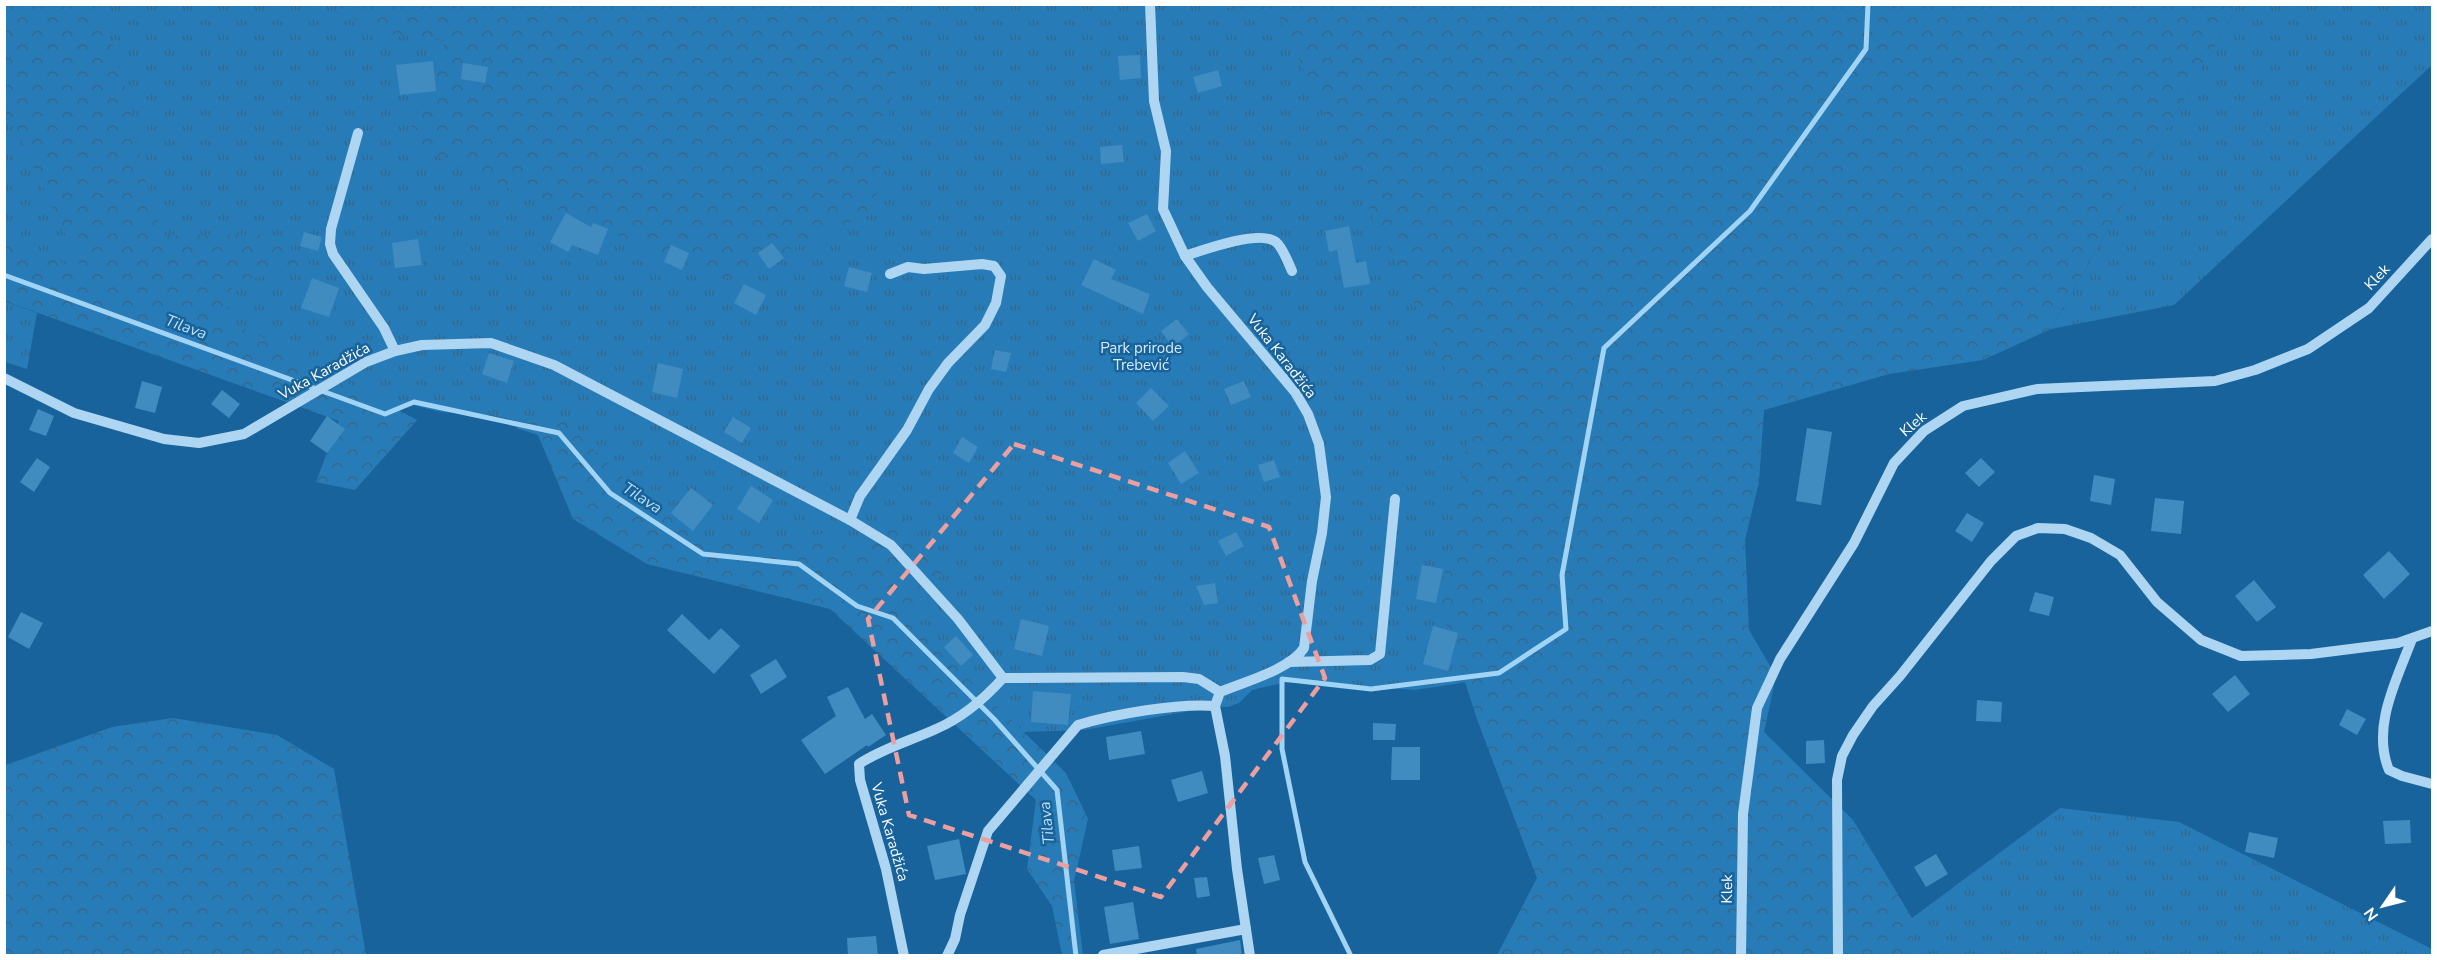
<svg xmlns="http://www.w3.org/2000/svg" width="2437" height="960" font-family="'Nunito Sans',sans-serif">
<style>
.grass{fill:url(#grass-tufts)}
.forest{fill:url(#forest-crowns)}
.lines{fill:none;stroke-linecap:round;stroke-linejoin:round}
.stream{stroke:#a1d3f4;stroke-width:5}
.building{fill:#408cc1}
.minor{stroke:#aed6f2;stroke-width:10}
.marked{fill:none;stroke:#ed9e9e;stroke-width:4.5;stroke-dasharray:12 8;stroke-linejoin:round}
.labels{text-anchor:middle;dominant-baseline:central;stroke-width:5;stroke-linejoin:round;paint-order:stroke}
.street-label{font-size:15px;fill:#fff;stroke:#18639b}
.park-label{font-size:15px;fill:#d6ecfc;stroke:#18639b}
.water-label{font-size:16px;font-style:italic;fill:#bbdff8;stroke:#18639b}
</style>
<defs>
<pattern id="grass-tufts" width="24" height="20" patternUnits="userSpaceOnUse" patternTransform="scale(1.5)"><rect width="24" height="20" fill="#277cb8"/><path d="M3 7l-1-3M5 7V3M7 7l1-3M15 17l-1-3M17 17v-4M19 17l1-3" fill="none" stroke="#386687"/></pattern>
<pattern id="forest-crowns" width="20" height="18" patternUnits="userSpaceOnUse" patternTransform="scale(1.5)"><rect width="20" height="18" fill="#277cb8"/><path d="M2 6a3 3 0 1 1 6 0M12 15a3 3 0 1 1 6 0" fill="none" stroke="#386687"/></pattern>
</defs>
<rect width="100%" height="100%" fill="#18639b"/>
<g class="grass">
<path d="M4,5H1890L1480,680L1415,690L1326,683H1282L1252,690L1239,703L1228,707H1212L1084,730L996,733L883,611L709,563L541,426L490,415L441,412L409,404L371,416L5,281Z"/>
<path d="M2238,5H2432V65L2174,305L2051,329Z"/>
<path d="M4,301L37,313L27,369L5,362Z"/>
<path d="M2060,808L2179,822L2432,949V956H1912V918Z"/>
</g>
<g class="forest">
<path d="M5,5H101L128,97L146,183L163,235H260L317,268L234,281L225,318L417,420L355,490L316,482L339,421L5,301L4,242L82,270L12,121L5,113Z"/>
<path d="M336,5H906L874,211L721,281L405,143L446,40L374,33Z"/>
<path d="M1212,5H2238L2051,329L1983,360L1889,374L1764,410L1759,482L1745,540L1749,630L1776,676L1764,732L1853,820L1912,918V955H1497L1537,878L1478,722L1439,602L1471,423L1280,19Z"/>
<path d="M557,414L627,482L704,543L825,534L857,551L896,511L948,563L910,622L1066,773L1088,819L1074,881L1083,955H1062L1052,906L1027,869L1036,800L830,609L647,564L573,519L538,435L516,428Z"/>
<path d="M173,718L277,735L334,769L366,955H5V763L6,765L112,727Z"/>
</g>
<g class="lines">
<g class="stream">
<path d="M4,275L385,414L414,402L559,433L610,493L703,554L799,564L857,606L893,618L994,719L1057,790L1076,956"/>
<path d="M1351,956L1305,862L1282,749V679L1371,689L1499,673L1566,629L1562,575L1604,348L1750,211L1866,49L1868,4"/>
</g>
</g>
<g class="building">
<path d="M1140,55L1141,78L1120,80L1118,56Z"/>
<path d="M433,61L436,91L400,95L396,65Z"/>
<path d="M463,63L488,67L485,83L461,79Z"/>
<path d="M1218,70L1222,86L1198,93L1193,77Z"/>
<path d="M1122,145L1124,162L1101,164L1100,147Z"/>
<path d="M566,213L591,227L593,223L608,229L598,255L572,245L568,252L550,242Z"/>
<path d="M1147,214L1156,231L1138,241L1128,223Z"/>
<path d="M1349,226L1356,263L1366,261L1370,284L1344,288L1337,250L1329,252L1325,231Z"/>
<path d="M304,232L322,237L318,251L300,246Z"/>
<path d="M418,239L422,265L395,268L392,243Z"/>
<path d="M772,243L784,258L769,269L758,253Z"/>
<path d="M671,245L689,253L682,270L664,262Z"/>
<path d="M1094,259L1116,270L1111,279L1150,294L1143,314L1081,285Z"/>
<path d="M849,267L872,273L867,292L844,286Z"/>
<path d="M312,278L339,288L329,317L301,308Z"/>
<path d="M744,284L766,295L756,315L734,303Z"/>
<path d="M1177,319L1189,334L1173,347L1161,331Z"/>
<path d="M995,350L1011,353L1006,372L991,369Z"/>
<path d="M489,353L514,361L507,383L482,374Z"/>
<path d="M658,363L683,369L677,398L652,392Z"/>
<path d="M142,381L162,387L155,413L135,408Z"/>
<path d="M1244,381L1251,397L1231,405L1224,389Z"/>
<path d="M1151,388L1169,406L1153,421L1136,403Z"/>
<path d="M222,390L240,404L229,418L211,404Z"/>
<path d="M38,409L54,416L46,436L29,430Z"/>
<path d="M327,416L345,429L327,453L310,441Z"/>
<path d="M733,417L751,428L742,443L724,432Z"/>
<path d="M1807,428L1832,432L1821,505L1796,501Z"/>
<path d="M962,437L978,447L969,463L953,453Z"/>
<path d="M1185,451L1199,473L1181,484L1168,463Z"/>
<path d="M37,458L50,467L34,492L20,482Z"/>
<path d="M1981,458L1995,472L1979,487L1965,473Z"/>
<path d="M1274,460L1280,477L1264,482L1258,465Z"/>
<path d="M2094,475L2115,479L2111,505L2090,501Z"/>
<path d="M751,486L773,500L759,523L737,509Z"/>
<path d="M691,488L713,505L693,531L671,513Z"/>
<path d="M2155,498L2184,501L2181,534L2151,531Z"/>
<path d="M1967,513L1984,523L1972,542L1955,531Z"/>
<path d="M1236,532L1244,546L1226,556L1218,541Z"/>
<path d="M2389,551L2410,574L2384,599L2363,575Z"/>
<path d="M1422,565L1443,569L1436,603L1416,599Z"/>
<path d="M2254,580L2276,607L2257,622L2235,596Z"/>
<path d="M1215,583L1218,603L1204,605L1196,586Z"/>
<path d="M2035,592L2054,597L2049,616L2029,611Z"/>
<path d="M21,612L43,623L29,649L8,637Z"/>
<path d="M682,614L709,640L721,628L740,646L714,674L667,630Z"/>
<path d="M1021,619L1049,626L1042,656L1014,649Z"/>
<path d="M1433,626L1458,633L1448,671L1423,664Z"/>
<path d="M956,636L973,655L961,666L944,647Z"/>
<path d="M776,659L787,677L761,694L750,675Z"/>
<path d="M2235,675L2250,694L2228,712L2212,694Z"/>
<path d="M848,687L865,719L872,714L886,735L868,747L867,745L825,774L801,740L836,716L827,697Z"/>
<path d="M1033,691L1071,694L1068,725L1031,722Z"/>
<path d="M1977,700L2002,702L2001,722L1976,721Z"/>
<path d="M2347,709L2366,719L2357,735L2339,725Z"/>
<path d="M1373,723L1396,724L1395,740H1373Z"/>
<path d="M1141,731L1145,754L1109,760L1106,737Z"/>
<path d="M1824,740L1825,763L1806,764V741Z"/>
<path d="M1392,747H1420V780H1391Z"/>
<path d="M1202,771L1208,793L1178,802L1171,780Z"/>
<path d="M2410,820L2411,843L2385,844L2383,821Z"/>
<path d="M2249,832L2278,838L2274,858L2245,852Z"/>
<path d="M959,839L966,874L935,880L927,846Z"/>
<path d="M1139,846L1142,868L1115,871L1112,850Z"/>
<path d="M1936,854L1948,874L1926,887L1914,867Z"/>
<path d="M1274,855L1280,880L1264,884L1258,858Z"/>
<path d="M1207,877L1210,896L1197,898L1194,878Z"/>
<path d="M1133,902L1139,939L1110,944L1104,907Z"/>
<path d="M876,936L878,956H848L847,938Z"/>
<path d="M1240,940L1242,956H1197L1196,949Z"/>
</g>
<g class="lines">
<g class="minor">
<path d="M1150,4L1154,101L1166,151L1163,209L1185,256L1207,287L1295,392L1308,414L1319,444L1326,497L1322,533L1312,581L1304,648C1291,669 1244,682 1220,692"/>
<path d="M358,133L331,229L330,244L333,254L384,328L395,351"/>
<path d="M1185,256C1203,250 1260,229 1276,242C1283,248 1288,262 1292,271"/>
<path d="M4,378L74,413L164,439L199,443L244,434L366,362L395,351L422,345L491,343L554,365L850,520L891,545L958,619L1003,678L1183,677L1199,679L1220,692L1215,706L1225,756L1237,869L1250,956"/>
<path d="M850,520L860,496L907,430L929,389L948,363L985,325L996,303L1001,276L994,266L982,264L924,269L908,267L890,274"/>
<path d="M2412,639C2397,679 2371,727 2389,770L2402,776L2432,784"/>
<path d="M1289,662L1370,660L1380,654L1395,499"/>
<path d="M1103,955L1246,929"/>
<path d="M904,956L886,869L860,780L859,764C883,748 910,741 936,729C962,718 984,699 1003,678"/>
<path d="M947,956L955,939L960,915L988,831L1078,725C1114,714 1178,703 1215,706"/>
<path d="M1741,956L1743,814L1757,708L1780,659L1854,543L1894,463L1924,431L1963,406L2037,389L2215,381L2255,370L2308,349L2369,308L2432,239"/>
<path d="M1838,956L1837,780L1842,756L1853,735L1873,706L1900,676L1991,561L2016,536L2038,528L2065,529L2091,538L2120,555L2157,602L2201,640L2241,656L2311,654L2398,643L2432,631"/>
</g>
</g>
<path class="marked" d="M1014,444L1269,527L1325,678L1161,897L909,815L868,619Z"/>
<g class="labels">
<g class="street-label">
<text transform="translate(2377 277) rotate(-47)">Klek</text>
<text transform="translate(1282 356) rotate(52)">Vuka Karadžića</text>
<text transform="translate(324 371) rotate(-29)">Vuka Karadžića</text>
<text transform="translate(1913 424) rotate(-41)">Klek</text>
<text transform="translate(890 832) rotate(74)">Vuka Karadžića</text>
<text transform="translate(1727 889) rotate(-89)">Klek</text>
</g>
<g class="park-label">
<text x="1141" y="348">Park prirode<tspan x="1141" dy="17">Trebević</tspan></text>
</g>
<g class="water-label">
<text transform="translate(186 327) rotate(20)">Tilava</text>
<text transform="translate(642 498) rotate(33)">Tilava</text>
<text transform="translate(1047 823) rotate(-96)">Tilava</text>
</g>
</g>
<rect width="2437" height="960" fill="none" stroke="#ffffff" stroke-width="12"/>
<g transform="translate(2383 906) rotate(235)" stroke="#18639b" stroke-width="4.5" paint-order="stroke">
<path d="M0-4.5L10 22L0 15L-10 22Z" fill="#ffffff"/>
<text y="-9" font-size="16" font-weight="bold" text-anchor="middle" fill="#ffffff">N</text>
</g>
</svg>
